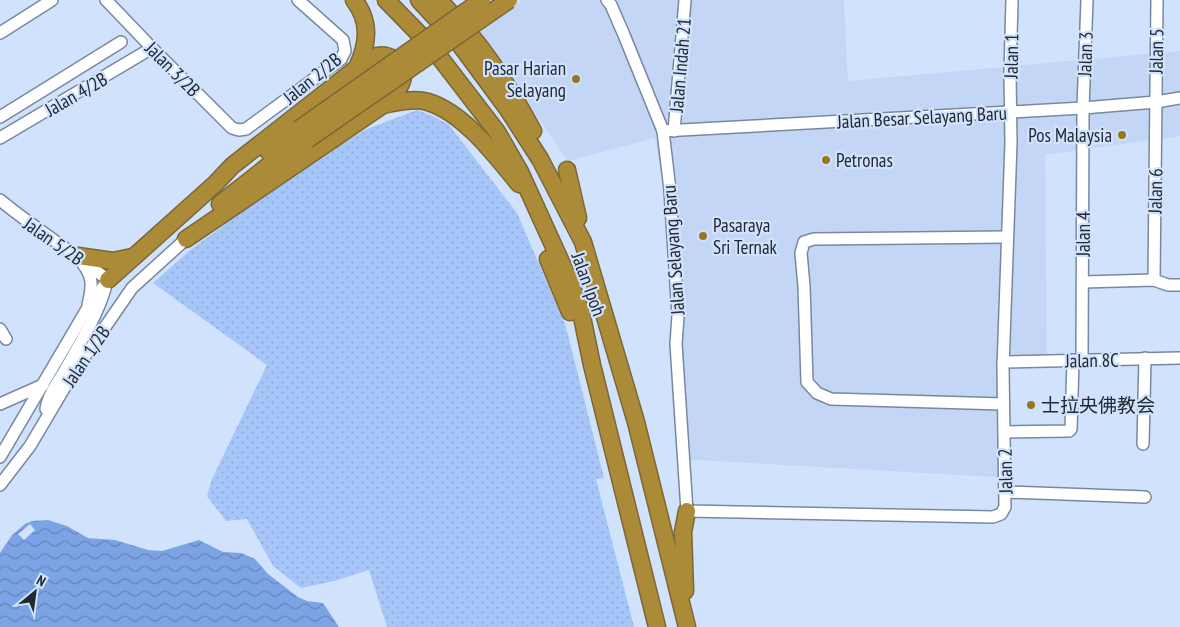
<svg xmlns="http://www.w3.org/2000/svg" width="1180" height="627" font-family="'PT Sans Narrow','Noto Sans SC',sans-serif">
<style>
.built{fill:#c3d6f6}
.grass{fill:url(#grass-dots)}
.water{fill:url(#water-waves)}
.pier{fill:#d1e2fc}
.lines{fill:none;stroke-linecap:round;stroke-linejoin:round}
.minor-casing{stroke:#7988a0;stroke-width:14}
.highway-casing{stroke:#7b6836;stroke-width:19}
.minor{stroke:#fff;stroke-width:11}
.highway{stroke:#ab8a38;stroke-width:16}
.highway-bridge-casing{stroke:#7b6836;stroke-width:19;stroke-linecap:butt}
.highway-bridge{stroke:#ab8a38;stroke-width:16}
.poi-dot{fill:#97761f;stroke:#d1e2fc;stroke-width:2}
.labels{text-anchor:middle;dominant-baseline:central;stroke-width:4.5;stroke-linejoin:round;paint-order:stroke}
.street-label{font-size:19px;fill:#232933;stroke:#d1e2fc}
.poi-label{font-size:19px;fill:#232933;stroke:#d1e2fc;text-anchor:start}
</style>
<defs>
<pattern id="grass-dots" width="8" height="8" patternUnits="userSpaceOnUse" patternTransform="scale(1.25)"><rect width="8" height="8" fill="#a6c5f8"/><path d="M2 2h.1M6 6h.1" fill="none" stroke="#8fa9d5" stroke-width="1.8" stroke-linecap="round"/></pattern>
<pattern id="water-waves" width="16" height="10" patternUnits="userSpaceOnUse" patternTransform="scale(1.25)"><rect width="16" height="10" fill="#7ca4e5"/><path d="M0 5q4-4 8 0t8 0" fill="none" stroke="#6586ba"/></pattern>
</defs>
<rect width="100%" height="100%" fill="#d1e2fc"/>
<path class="built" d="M522,0H844L848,81L1180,51V136L1045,155L1047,363L1009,366L1012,478L679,459L674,319L667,209L655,138L568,161L479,33Z"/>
<path class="grass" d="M417,110L433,116L449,125L517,213L566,327L604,478L596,479L634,627H387L369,570L334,581L301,588L273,566L247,519L226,521L207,496L212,479L267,365L153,283L189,251L303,167L367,129Z"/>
<path class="water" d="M48,520L67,526L88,538L115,540L148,550L162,551L199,540L223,552L241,553L255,559L268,574L298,597L307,601L323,603L339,627H0V553L12,535L25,524L32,521Z"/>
<path class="pier" d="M30,524L35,530L24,540L18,534Z"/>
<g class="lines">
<g class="minor-casing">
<g id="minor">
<path d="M106,0L152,48L232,128L239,130L246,129L341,59L345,51L343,40L298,0"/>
<path d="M607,0L611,5L624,35L663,131L670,190L678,316L676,344L687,511L993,517L1001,514L1005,507L1003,367L1011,143L1010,73L1012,0"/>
<path d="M0,33L52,0"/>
<path d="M0,117L121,42"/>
<path d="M663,131L1083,108L1156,102L1180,98"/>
<path d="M674,131L685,0"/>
<path d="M0,138L152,48"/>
<path d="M0,200C35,229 73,252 108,280"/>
<path d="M83,264C94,278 92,288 88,305"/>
<path d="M1154,280L1157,0"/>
<path d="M1083,282L1154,280L1168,285H1180"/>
<path d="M0,329L6,339"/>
<path d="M1082,359L1083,108L1087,0"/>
<path d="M1003,362L1180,358"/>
<path d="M0,404L43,385"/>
<path d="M1003,404L831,399L817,393L807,382L804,286L801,253L804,242L814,239L1007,237"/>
<path d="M46,409C48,395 58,382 65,370C80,343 96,318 105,289"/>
<path d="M1004,432L1069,431L1071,429L1073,360"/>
<path d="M1143,444L1145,358"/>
<path d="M0,457L87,309L108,280"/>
<path d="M0,485L30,446L72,375L132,288L186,239"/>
<path d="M1006,492L1145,497"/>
</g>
</g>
<g class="highway-casing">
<g id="highway">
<path d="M386,0L431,46L497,132L520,172L570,282L581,312L592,365L657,627"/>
<path d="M419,0L459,43L507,108L540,159L583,242L636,422L687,627"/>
<path d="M438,0C478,38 507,83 533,131"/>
<path d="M357,68C363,63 370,58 377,56C392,53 407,66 402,81C399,91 390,98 383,105"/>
<path d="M268,151L299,129"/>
<path d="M567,170L578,218"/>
<path d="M220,204L268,166L307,140"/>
<path d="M186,239L383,105C397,102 414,98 428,102C464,113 496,156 519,184"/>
<path d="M78,256L113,261L132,257"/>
<path d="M548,259L570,312"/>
<path d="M108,280L215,184L232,166L357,68C368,44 371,22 354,0"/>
<path d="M685,591L683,532L687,511"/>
</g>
</g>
<use href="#minor" class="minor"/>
<use href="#highway" class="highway"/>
<g class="highway-bridge-casing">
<g id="highway-bridge">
<path d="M299,129L482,0"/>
<path d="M307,140L509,0"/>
</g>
</g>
<use href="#highway-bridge" class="highway-bridge"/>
</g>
<g class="poi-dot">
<circle cx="576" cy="79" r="5"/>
<circle cx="1122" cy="135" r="5"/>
<circle cx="826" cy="160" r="5"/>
<circle cx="703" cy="236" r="5"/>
<circle cx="1031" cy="405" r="5"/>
</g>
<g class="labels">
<g class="street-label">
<text transform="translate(1156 51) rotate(-89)">Jalan 5</text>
<text transform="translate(1085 54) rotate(-88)">Jalan 3</text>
<text transform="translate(1011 56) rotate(-89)">Jalan 1</text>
<text transform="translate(680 65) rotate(-85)">Jalan Indah 21</text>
<text transform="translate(173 69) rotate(45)">Jalan 3/2B</text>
<text transform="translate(312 78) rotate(-39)">Jalan 2/2B</text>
<text transform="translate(76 94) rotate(-30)">Jalan 4/2B</text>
<text transform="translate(922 117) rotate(-3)">Jalan Besar Selayang Baru</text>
<text transform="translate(1155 191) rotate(-89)">Jalan 6</text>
<text transform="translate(1083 234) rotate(-90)">Jalan 4</text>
<text transform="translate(54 241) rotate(35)">Jalan 5/2B</text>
<text transform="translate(673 250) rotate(-94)">Jalan Selayang Baru</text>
<text transform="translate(589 284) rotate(70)">Jalan Ipoh</text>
<text transform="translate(86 356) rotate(-56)">Jalan 1/2B</text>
<text transform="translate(1092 360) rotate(-1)">Jalan 8C</text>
<text transform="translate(1005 471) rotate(-91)">Jalan 2</text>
</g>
<g class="poi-label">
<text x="566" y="68" text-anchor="end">Pasar Harian<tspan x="566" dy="22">Selayang</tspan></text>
<text x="1112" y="135" text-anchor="end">Pos Malaysia</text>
<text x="836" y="160">Petronas</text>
<text x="713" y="225">Pasaraya<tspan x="713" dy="22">Sri Ternak</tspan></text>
<text x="1041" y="405">士拉央佛教会</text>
</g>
</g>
<g transform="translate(35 592) rotate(29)" stroke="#d1e2fc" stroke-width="4" paint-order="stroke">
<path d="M0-4L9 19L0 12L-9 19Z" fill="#232933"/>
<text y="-8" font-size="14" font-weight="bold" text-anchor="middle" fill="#232933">N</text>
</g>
</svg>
